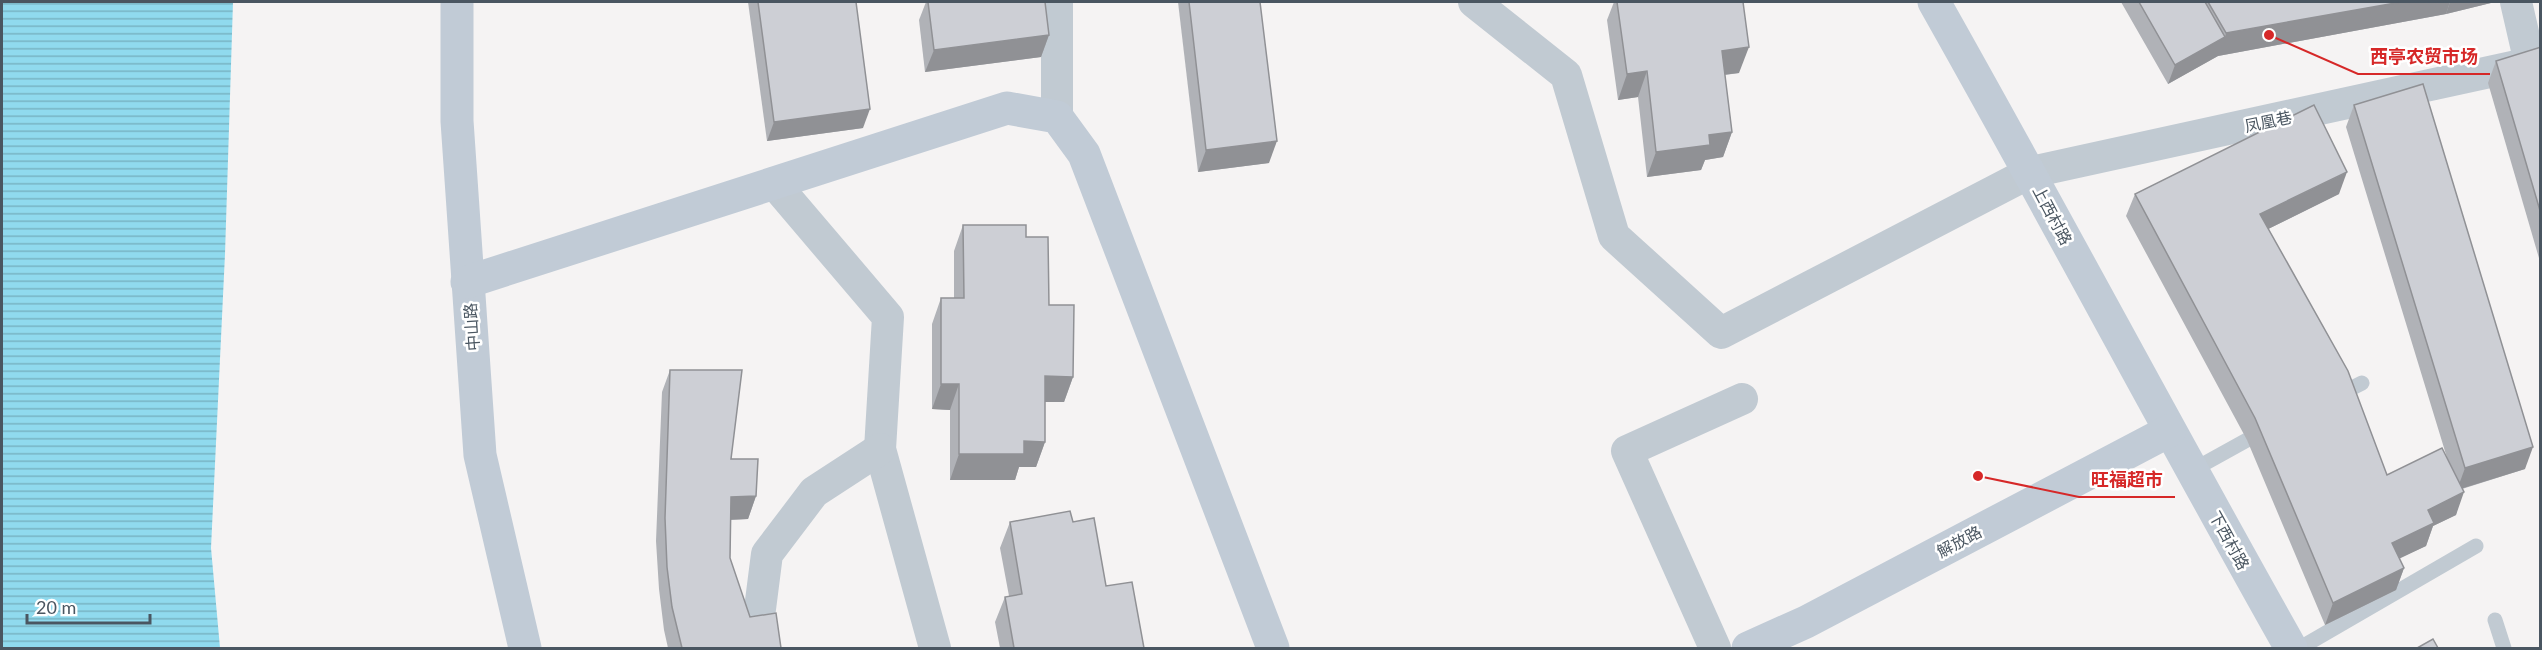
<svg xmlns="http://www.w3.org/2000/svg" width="2542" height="650" font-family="Lato,'Noto Sans SC',sans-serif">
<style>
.water{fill:url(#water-rules)}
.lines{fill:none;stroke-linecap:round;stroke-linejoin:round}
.lane{stroke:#c1cad2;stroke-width:15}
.street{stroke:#c1cad2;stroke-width:32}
.secondary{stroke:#c1cbd6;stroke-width:33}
.wall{fill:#b0b2b7}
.shaded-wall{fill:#909195}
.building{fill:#cdcfd5;stroke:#909195;stroke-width:1.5}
.labels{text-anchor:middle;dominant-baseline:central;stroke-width:5;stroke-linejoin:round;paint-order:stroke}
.street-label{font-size:16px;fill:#4a5661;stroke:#fff}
.leader{fill:none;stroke:#d62828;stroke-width:2}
.callout-dot{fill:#d62828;stroke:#fff;stroke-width:2}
.callout-label{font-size:18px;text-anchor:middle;font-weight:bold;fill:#d62828;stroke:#fff;stroke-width:5;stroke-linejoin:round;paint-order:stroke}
</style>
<defs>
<pattern id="water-rules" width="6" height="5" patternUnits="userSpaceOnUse" patternTransform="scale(1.5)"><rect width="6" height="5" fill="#90daee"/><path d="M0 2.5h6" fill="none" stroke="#78b4c4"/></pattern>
</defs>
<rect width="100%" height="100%" fill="#f5f3f3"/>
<path class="water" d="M2,2H233L225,254L211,548L220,648H2Z"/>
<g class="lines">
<g class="lane">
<path d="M2340,394L2362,383"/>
<path d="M2191,471L2247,440"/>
<path d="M2495,620L2504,648"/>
<path d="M2300,648L2476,546"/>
</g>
<g class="street">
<path d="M1057,2V117"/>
<path d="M1474,2L1566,75L1614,236L1721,333L2031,172L2540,61"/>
<path d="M2516,2L2530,63"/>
<path d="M774,183L888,317L880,449L935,648"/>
<path d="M755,648L767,554L814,492L880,449"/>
<path d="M1715,648L1627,451L1742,399"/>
</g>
<g class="secondary">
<path d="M457,2V121L480,455L525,648"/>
<path d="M1934,2C2055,216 2170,434 2291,648"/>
<path d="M467,282L1007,108L1057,117L1084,154L1273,648"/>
<path d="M1748,648L1806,622L2169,431"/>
</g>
</g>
<g class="wall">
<path d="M748,2H856L863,128L767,141Z"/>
<path d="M926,2H1045L1049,35L1041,57L925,72L919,20Z"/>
<path d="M1178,2H1260L1269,163L1198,172Z"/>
<path d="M1614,2H1743L1739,73L1725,75L1732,132L1723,157L1705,160L1701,170L1647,177L1638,97L1618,100L1607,20Z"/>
<path d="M2121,2H2495L2446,14L2218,56L2168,84Z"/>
<path d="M2541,47V265L2488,83L2496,61Z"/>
<path d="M2354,105L2525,469L2462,489L2456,515L2433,526L2426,546L2399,558L2404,568L2396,590L2325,625L2247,440L2126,216L2135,194H2339L2268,229L2387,475L2448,461L2346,127Z"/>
<path d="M963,225L1026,237L1073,377L1064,402H1045V442L1036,467H1019L1015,480H950V410L932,409V324L941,298H954V251Z"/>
<path d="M670,370L756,496L748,519L731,520L730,558L750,617L781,648H668L664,630L659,589L656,541L662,392Z"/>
<path d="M1010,522H1073L1106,586L1144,648H1000L995,622L1005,597L1009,596L1000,548Z"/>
</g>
<g class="shaded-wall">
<path d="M2401,2H2450L2446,14L2218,56L2168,84L2175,65L2225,37L2226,33Z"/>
<path d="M2450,2H2495L2446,14Z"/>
<path d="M1049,35L1041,57L925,72L934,50Z"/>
<path d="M1749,47L1739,73L1713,76L1722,51Z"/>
<path d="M1647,71L1638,97L1618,100L1627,74Z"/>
<path d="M870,109L863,128L767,141L774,122Z"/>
<path d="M1732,132L1723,157L1705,160L1701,170L1647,177L1656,152L1709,135Z"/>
<path d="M1277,141L1269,163L1198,172L1206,150Z"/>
<path d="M2347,172L2339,194L2252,237L2260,214Z"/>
<path d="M1045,376L1073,377L1064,402H1036Z"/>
<path d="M941,384H959L950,410L932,409Z"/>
<path d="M1024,441L1045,442L1036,467H1019L1015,480H950L959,454Z"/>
<path d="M2533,447L2525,469L2457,490L2465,468Z"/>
<path d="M2464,492L2456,515L2433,526L2426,546L2384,566L2392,543L2428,510Z"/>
<path d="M756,496L748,519L723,520L731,497Z"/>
<path d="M2404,568L2396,590L2325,625L2333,603Z"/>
</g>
<g class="building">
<path d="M758,2H856L870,109L774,122Z"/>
<path d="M928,2H1045L1049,35L934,50Z"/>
<path d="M1189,2H1260L1277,141L1206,150Z"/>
<path d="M1617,2H1743L1749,47L1722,51L1732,132L1709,135L1710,145L1656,152L1647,71L1627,74Z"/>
<path d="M2139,2H2205L2225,37L2175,65Z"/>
<path d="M2208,2H2401L2226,33Z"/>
<path d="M2541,47V214L2496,61Z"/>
<path d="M2423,84L2533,447L2465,468L2354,105Z"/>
<path d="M2314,105L2347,172L2260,214L2348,371L2387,475L2442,448L2464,492L2428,510L2434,523L2392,543L2404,568L2333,603L2255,418L2135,194Z"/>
<path d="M963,225H1026V237H1048L1049,305H1074L1073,377L1045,376V442L1024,441V454H959V384H941V298H964Z"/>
<path d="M670,370H742L731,459H758L756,496L731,497L730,558L750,617L776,613L781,648H682L672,607L667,567L665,518Z"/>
<path d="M1070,511L1073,522L1094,518L1106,586L1132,582L1144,648H1014L1005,597L1022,594L1010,522Z"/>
<path d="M2433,639L2438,648H2417Z"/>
</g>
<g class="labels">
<g class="street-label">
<text transform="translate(2268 121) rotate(-12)">凤凰巷</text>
<text transform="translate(2053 215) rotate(62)">上西村路</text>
<text transform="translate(471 327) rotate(-94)">中山路</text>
<text transform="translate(2230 540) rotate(61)">下西村路</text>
<text transform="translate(1959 541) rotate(-28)">解放路</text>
</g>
</g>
<path class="leader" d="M2269 35L2358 74H2490M1978 476L2079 497H2175"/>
<g class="callout-dot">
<circle cx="2269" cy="35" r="6"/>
<circle cx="1978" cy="476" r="6"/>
</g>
<g class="callout-label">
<text x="2424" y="63">西亭农贸市场</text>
<text x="2127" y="486">旺福超市</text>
</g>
<rect width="2542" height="650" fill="none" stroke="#4a5661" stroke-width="6"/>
<path d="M27 614v9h123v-9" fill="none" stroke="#4a5661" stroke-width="3"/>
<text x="36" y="614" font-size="18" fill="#4a5661" stroke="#ffffff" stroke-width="4.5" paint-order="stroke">20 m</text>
</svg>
